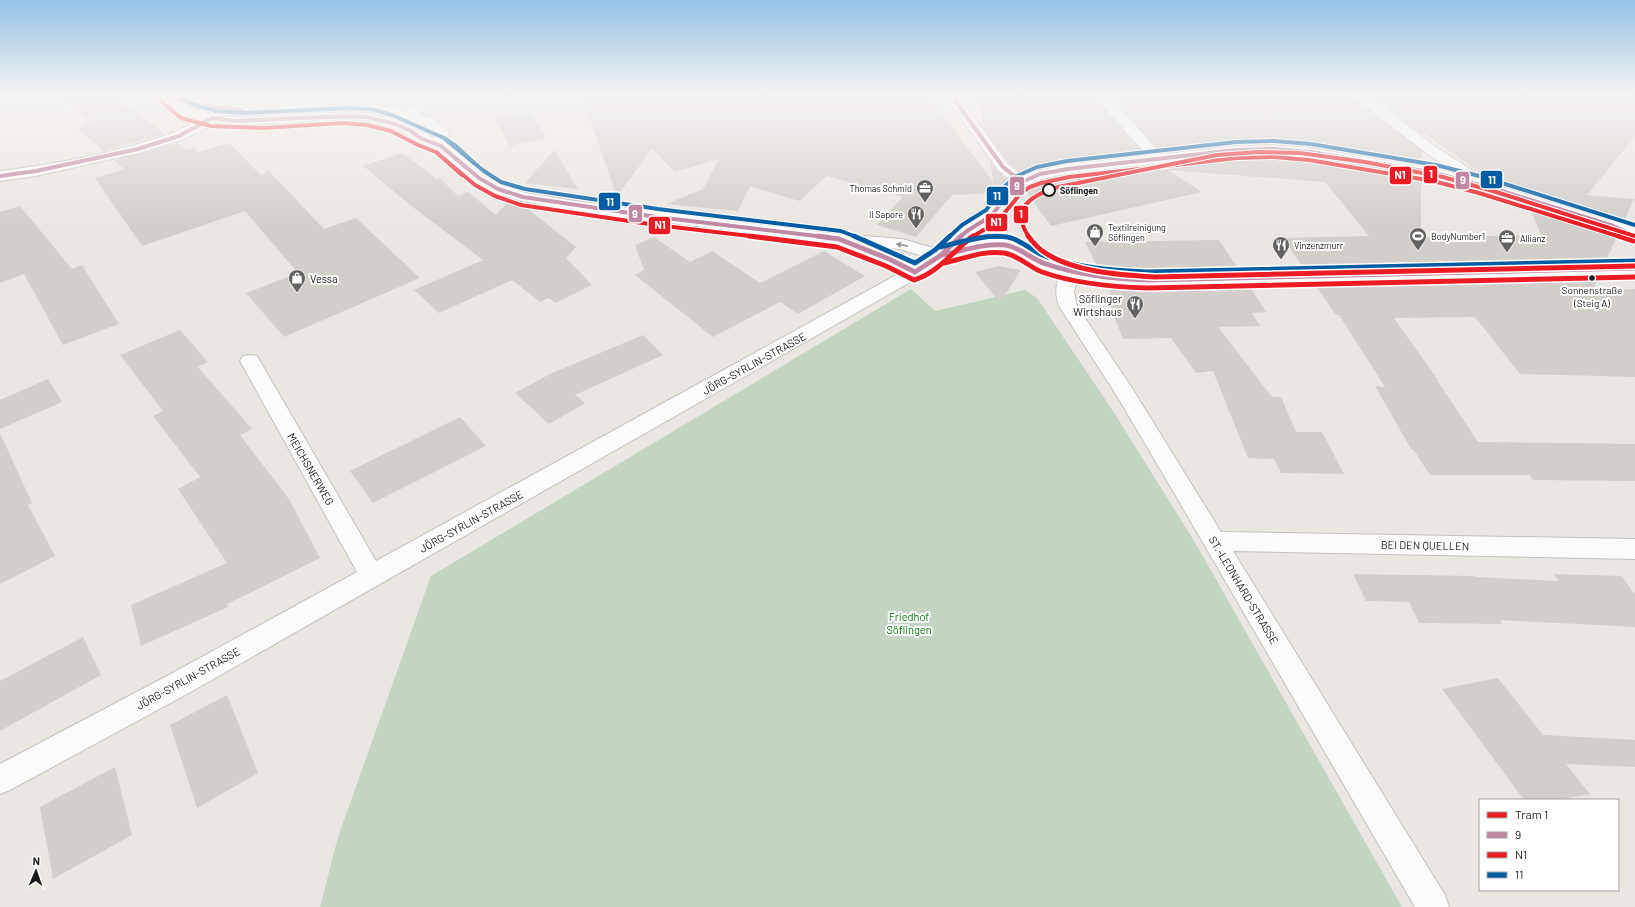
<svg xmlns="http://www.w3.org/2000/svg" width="1635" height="907" font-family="Barlow,sans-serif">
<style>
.cemetery{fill:#c1d5c0}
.building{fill:#d2cfcb}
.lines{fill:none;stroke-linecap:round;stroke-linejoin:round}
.minor-casing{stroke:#c2c0be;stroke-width:2}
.tertiary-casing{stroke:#c2c0be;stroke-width:2}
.minor{fill:#fcfbfb;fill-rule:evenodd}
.tertiary{fill:#fcfbfb;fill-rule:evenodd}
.bus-1-far1-casing{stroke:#fff;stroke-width:6}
.bus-1-casing{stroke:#fff;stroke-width:8}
.bus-2-far1-casing{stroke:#fff;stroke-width:6}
.bus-2-casing{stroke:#fff;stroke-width:8}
.bus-3-far1-casing{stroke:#fff;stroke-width:6}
.bus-3-casing{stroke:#fff;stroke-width:8}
.bus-1-far1{stroke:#c188a3;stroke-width:4}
.bus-1{stroke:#c188a3;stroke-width:5}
.bus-2-far1{stroke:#ed1b24;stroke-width:4}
.bus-2{stroke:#ed1b24;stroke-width:5}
.bus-3-far1{stroke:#005da3;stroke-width:4}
.bus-3{stroke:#005da3;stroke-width:5}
.tram-1-far1-casing{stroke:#fff;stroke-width:6}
.tram-1-casing{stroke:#fff;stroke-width:8}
.tram-1-far1{stroke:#ed1b24;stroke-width:4}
.tram-1{stroke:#ed1b24;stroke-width:5}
.oneway{fill:#969696}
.stop-dot{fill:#fff;stroke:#1a1a1a;stroke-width:2}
.bus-dot{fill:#1a1a1a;stroke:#fff;stroke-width:1.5}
.labels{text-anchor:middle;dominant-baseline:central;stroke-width:4;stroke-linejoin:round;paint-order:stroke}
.far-poi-label{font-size:9px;fill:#1a1a1a;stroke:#fff;text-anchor:start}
.far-stop-label{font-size:9px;font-weight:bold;fill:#1a1a1a;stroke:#fff;text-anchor:start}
.bus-label{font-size:10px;fill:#1a1a1a;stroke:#fff}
.poi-label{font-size:11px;fill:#1a1a1a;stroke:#fff;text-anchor:start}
.street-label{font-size:11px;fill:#1a1a1a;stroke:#fff}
.park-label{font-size:11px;fill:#08790c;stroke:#fff}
.line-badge{stroke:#fff;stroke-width:1.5}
.badge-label{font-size:11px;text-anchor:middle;font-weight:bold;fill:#fff}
</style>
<rect width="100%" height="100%" fill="#eae7e2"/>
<path class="cemetery" d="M911,289L935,311L1025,290L1037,298L1113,411L1196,544L1402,907H320L338,837L431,576Z"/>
<g class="building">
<path d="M60,95H113L165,134L104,151L78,129L83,127L80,125L91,121Z"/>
<path d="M581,95H927L994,183L990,162L997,171L1010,182L1000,193L952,195L916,237L877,225L903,197L827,176L799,201L750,186L738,211L666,204L703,189L719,159L675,172L652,149L617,196Z"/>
<path d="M978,95H1097L1108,114L1144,154L1068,163L1035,170L1024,174L1009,163L984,129Z"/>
<path d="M1114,95H1350L1422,151L1421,164L1310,147L1274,144H1236L1162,152L1121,107Z"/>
<path d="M1370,95H1635V136L1587,195L1634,199L1623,223L1523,192L1522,189L1486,177L1422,132V134Z"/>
<path d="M529,111L546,138L510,146L494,118Z"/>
<path d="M177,143L186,150L193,147L198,152L229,143L262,176L268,170L324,229L356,218L420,278L284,337L246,293L298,273L245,211L142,246L95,178L124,169L114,160L143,153Z"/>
<path d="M554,150L578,189L525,183Z"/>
<path d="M402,153L437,179L440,178L458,196L468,192L496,215L510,199L519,202L576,247L566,258L592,285L556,303L549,298L540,302L512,280L439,313L414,290L483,260L414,208L363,166Z"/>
<path d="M1274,154L1310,157L1421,176V237L1541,235L1529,206L1618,234L1605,263L1304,269L1283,238L1369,236L1325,182L1168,170L1202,192L1051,226L1026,191L1022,192L1030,186L1042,181L1068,175L1155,165L1160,166L1165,164L1236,156Z"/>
<path d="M20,206L72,269L82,265L119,324L63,345L24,274L0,283V212Z"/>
<path d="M654,237L690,262L712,251L760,283L824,251L865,276L798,314L780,302L713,337L635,275L644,270L635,245Z"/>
<path d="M1219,240L1239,270L1135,272L1099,270L1085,242Z"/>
<path d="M998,266L1021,270L1000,303L975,272Z"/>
<path d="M1599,276L1593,290L1635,289V377L1520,374L1475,317L1394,318L1438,380H1437L1478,442L1635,444V481L1533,480L1530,475H1430L1413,449H1411L1375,386L1385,387L1339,315H1336L1314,283Z"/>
<path d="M1106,284L1135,286L1248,284L1266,312L1252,313L1260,326L1218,327L1272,397H1281L1296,432H1322L1344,474L1281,473L1274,459L1248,458L1213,371L1196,373L1171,338L1123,339L1107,300H1114Z"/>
<path d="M180,330L208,362L198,367L252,429L240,435L289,499L320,558L227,604L228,607L141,646L131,605L227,563L178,489L200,477L153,416L163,411L120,355Z"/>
<path d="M643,335L663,355L575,395L585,403L549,424L515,393L550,374Z"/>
<path d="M48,379L62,402L0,429V400Z"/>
<path d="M460,417L486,446L373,503L350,471Z"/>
<path d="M0,433L32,503L28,505L55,556L0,584Z"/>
<path d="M1353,574L1474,576L1475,577L1558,581L1554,574L1622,576L1635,595V627L1500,620L1502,624L1419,623L1409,602L1366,601Z"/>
<path d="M83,637L101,675L0,731V681Z"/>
<path d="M1498,678L1543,735L1635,740V767L1566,764L1590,794L1559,800H1524L1442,689Z"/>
<path d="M227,695L258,773L197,808L170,725Z"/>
<path d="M115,767L132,835L53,879L40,807Z"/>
</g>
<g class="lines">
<g class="minor-casing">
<g id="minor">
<path d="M424,95H438C429,107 405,131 390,127L388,124L390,121L415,105Z"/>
<path d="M944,95H958L1008,164L1028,179L1030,182L1028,185L1022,187L1016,185L998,170Z"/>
<path d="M1098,95H1112L1120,108L1164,157L1167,160L1164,163L1159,165L1154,163L1109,113Z"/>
<path d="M1351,95H1367L1439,149L1484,178L1498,185L1500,188L1498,191L1492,193L1486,191L1472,184L1429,155Z"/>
<path d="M226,105L231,106L233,109L231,112L206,128L184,139L143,152L36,176L0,181V171C56,164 120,152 172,133C190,127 210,109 226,105Z"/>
<path d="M915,267L921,268L924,272L921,276L187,694L10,790L0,794V764L167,676L357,572L240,361L243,356L250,355L257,356L376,561L909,268Z"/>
<path d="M1070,267L1076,268L1079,272L1074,292L1077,306L1132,388L1221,532L1635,539V559L1233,551L1445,895L1449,907H1415L1166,479L1117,396L1059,306C1054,293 1056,279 1064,268Z"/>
</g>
</g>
<g class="tertiary-casing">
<path id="tertiary" d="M159,95H175L190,108L212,114L236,117L344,112L367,113L400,121L434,138L435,133L422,124L385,113L383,110L385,107L390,106L432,118L449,132L448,145L484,175L504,186L526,193L575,201L717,219L839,234L902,239L937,249L961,227L985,213L1006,187L1016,179L1035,171L1068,164L1236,146L1274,145L1310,148L1435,168L1487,182L1635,228V238L1475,188L1434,177L1310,156L1274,153L1236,154L1068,174C1050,177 1031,179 1018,193C1010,202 1006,213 996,220C985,229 973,235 962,245C982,240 1003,236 1023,245C1037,251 1049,260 1064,265C1087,272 1111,273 1135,274L1635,264V274L1135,285C1106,283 1078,281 1050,272C1030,265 1014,248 991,250C979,251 957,254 947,259C936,265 927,274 915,277L836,244L575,211L517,200L492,192L474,181L436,149L415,141L406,134L390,127L367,121L344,120L236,125L212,122L180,114ZM874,247L900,249L926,257L914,265Z"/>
</g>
<use href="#minor" class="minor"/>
<use href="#tertiary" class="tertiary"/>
<g class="bus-1-far1-casing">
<g id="bus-1-far1">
<path d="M166,95L192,104L242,110"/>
<path d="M951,95L1003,167L1022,182"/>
<path d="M441,146L479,178L498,189L523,197L657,217L825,237"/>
<path d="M0,176L36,171L138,149L179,136L212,118L236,121L344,116L367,117L395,124L411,131L420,138L441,146L468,169"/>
<path d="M960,237L967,231L991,216L1012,190L1022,182L1040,174L1068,169L1236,150L1274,149L1310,152L1435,173L1502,191L1613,226L1635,236"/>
</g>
</g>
<g class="bus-1-casing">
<g id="bus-1">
<path d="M817,236L839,239L889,259L915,272L940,256L961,236"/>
<path d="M942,255C962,251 984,243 1005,245C1019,247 1030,258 1043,263C1077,275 1113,279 1148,280L1635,268"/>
</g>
</g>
<g class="bus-2-far1-casing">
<g id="bus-2-far1">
<path d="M161,101L181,118L211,126L264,128L343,123L367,125L391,131L418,145L436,152L462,175"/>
<path d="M436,152L475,185L495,196L521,205L656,225L758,237"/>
<path d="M972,237L997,222L1021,193L1030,187L1041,183L1069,177L1237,158L1274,157L1309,160L1433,181L1479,193L1621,237"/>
</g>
</g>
<g class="bus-2-casing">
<g id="bus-2">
<path d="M749,236L837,247L886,266L914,280C938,273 953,251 973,236"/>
<path d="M1618,236L1633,241"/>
<path d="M944,263C963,259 984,250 1004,253C1018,255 1029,267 1042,272C1076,284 1113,287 1148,288L1635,277"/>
</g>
</g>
<g class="bus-3-far1-casing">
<g id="bus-3-far1">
<path d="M178,95L195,105L216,111L242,113L350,108L371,109L392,115L444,138L456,146L474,163"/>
<path d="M446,140L484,171L501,182L525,189L658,209L841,231L856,237"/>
<path d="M949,237L962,225L986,210L1006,185L1017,176L1037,167L1067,161L1236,142L1274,141L1311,144L1436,165L1483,177L1635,225"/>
<path d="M983,237H1009"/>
</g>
</g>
<g class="bus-3-casing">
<g id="bus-3">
<path d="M854,236L915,263L935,250L950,236"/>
<path d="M940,247C962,242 984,234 1007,237C1021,239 1031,251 1045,256C1077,268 1114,271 1148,272L1635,261"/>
</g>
</g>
<use href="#bus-1-far1" class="bus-1-far1"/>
<use href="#bus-1" class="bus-1"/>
<use href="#bus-2-far1" class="bus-2-far1"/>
<use href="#bus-2" class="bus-2"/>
<use href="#bus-3-far1" class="bus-3-far1"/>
<use href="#bus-3" class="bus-3"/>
<g class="tram-1-far1-casing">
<path id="tram-1-far1" d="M1029,237C1009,208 1032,195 1058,187L1217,155L1258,152L1300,153L1365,162L1443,177L1493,191L1635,236"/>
</g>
<g class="tram-1-casing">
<path id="tram-1" d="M1028,236C1032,241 1036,246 1041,250C1070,272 1120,275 1155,277L1635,266"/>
</g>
<use href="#tram-1-far1" class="tram-1-far1"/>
<use href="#tram-1" class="tram-1"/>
</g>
<defs><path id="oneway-solid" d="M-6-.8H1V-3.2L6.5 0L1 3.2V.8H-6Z"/></defs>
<use class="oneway" href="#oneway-solid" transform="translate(902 245) rotate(-169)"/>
<linearGradient id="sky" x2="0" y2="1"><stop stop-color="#93c2e4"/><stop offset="0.43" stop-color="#f6f4f2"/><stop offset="1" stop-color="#f6f4f2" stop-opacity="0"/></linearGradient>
<rect width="1635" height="222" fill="url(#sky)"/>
<defs>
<g id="office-pin" transform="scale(0.9)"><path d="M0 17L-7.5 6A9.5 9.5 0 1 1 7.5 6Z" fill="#636260" stroke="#fff"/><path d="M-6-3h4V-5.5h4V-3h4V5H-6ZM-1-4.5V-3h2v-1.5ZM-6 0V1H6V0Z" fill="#fff"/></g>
<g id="restaurant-pin" transform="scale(0.9)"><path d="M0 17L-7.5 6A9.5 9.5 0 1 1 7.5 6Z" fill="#636260" stroke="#fff"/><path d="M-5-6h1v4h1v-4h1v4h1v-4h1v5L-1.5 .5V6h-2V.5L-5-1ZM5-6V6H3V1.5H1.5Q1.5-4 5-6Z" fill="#fff"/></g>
<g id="shop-pin" transform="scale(0.9)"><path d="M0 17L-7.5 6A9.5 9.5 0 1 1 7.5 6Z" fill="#636260" stroke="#fff"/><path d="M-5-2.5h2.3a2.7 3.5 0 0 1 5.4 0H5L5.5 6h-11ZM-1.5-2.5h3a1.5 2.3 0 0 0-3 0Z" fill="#fff"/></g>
<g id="stadium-pin" transform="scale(0.9)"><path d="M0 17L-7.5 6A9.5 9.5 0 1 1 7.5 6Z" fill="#636260" stroke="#fff"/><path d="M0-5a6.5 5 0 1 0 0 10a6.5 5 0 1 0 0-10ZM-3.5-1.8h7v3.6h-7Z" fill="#fff"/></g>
</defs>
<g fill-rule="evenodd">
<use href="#office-pin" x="925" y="188"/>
<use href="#restaurant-pin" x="916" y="214"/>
<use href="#shop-pin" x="1095" y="232"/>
<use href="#stadium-pin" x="1418" y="236"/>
<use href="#office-pin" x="1507" y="238"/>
<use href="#restaurant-pin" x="1281" y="245"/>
<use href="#shop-pin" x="297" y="278"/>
<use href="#restaurant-pin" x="1135" y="304"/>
</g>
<circle class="stop-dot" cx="1049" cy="190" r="6"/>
<circle class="bus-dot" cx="1592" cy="278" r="3.5"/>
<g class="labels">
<g class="far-poi-label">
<text x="912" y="188" text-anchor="end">Thomas Schmid</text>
<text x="903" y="214" text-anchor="end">Il Sapore</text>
<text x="1108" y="227">Textilreinigung<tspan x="1108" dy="10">Söflingen</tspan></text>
<text x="1431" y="236">BodyNumber1</text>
<text x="1520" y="238">Allianz</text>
<text x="1294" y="245">Vinzenzmurr</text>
</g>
<g class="far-stop-label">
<text x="1060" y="190">Söflingen</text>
</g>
<g class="bus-label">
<text x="1592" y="290">Sonnenstraße<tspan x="1592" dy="13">(Steig A)</tspan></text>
</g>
<g class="poi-label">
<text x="310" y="278">Vessa</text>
<text x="1122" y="298" text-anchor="end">Söflinger<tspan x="1122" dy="13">Wirtshaus</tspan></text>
</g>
<g class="street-label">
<text transform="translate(754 363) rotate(-29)">JÖRG-SYRLIN-STRASSE</text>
<text transform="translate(311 469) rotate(60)">MEICHSNERWEG</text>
<text transform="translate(471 521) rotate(-29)">JÖRG-SYRLIN-STRASSE</text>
<text transform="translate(1425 545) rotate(1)">BEI DEN QUELLEN</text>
<text transform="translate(1244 590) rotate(59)">ST.-LEONHARD-STRASSE</text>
<text transform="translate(188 678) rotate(-29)">JÖRG-SYRLIN-STRASSE</text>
</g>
<g class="park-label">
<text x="909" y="616">Friedhof<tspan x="909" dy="13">Söflingen</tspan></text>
</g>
</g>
<g class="line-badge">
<rect x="1423" y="165" width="15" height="19" rx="4" fill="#ed1b24"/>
<rect x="1389" y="166" width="23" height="19" rx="4" fill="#ed1b24"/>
<rect x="1480" y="170" width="23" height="19" rx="4" fill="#005da3"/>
<rect x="1455" y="171" width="15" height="19" rx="4" fill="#c188a3"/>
<rect x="1009" y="176" width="16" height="20" rx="4" fill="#c188a3"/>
<rect x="986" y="186" width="23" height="20" rx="4" fill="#005da3"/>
<rect x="598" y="192" width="23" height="19" rx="4" fill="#005da3"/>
<rect x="628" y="204" width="15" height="19" rx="4" fill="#c188a3"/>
<rect x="1013" y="205" width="16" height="19" rx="4" fill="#ed1b24"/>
<rect x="985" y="213" width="23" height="19" rx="4" fill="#ed1b24"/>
<rect x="648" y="216" width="23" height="19" rx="4" fill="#ed1b24"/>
</g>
<g class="badge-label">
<text x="1431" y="178">1</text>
<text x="1400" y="179">N1</text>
<text x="1492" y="184">11</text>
<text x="1463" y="184">9</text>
<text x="1017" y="190">9</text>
<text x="997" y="200">11</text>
<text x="610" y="206">11</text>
<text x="635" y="218">9</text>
<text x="1021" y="218">1</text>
<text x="996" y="226">N1</text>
<text x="660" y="229">N1</text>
</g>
<rect x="1479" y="799" width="140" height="92" fill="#ffffff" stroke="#a3a3a3"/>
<rect x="1487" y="812" width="20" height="6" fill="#ed1b24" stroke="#a3a3a3"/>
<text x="1515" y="819" font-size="12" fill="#1a1a1a">Tram 1</text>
<rect x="1487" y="832" width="20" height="6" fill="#c188a3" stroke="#a3a3a3"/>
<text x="1515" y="839" font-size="12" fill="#1a1a1a">9</text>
<rect x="1487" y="852" width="20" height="6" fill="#ed1b24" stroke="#a3a3a3"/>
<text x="1515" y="859" font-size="12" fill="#1a1a1a">N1</text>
<rect x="1487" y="872" width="20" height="6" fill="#005da3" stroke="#a3a3a3"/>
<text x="1515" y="879" font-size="12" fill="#1a1a1a">11</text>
<g transform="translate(36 871) rotate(2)" stroke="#ffffff" stroke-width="3" paint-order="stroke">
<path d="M0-3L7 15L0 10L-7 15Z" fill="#1a1a1a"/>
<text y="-6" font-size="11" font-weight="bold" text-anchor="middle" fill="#1a1a1a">N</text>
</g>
</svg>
